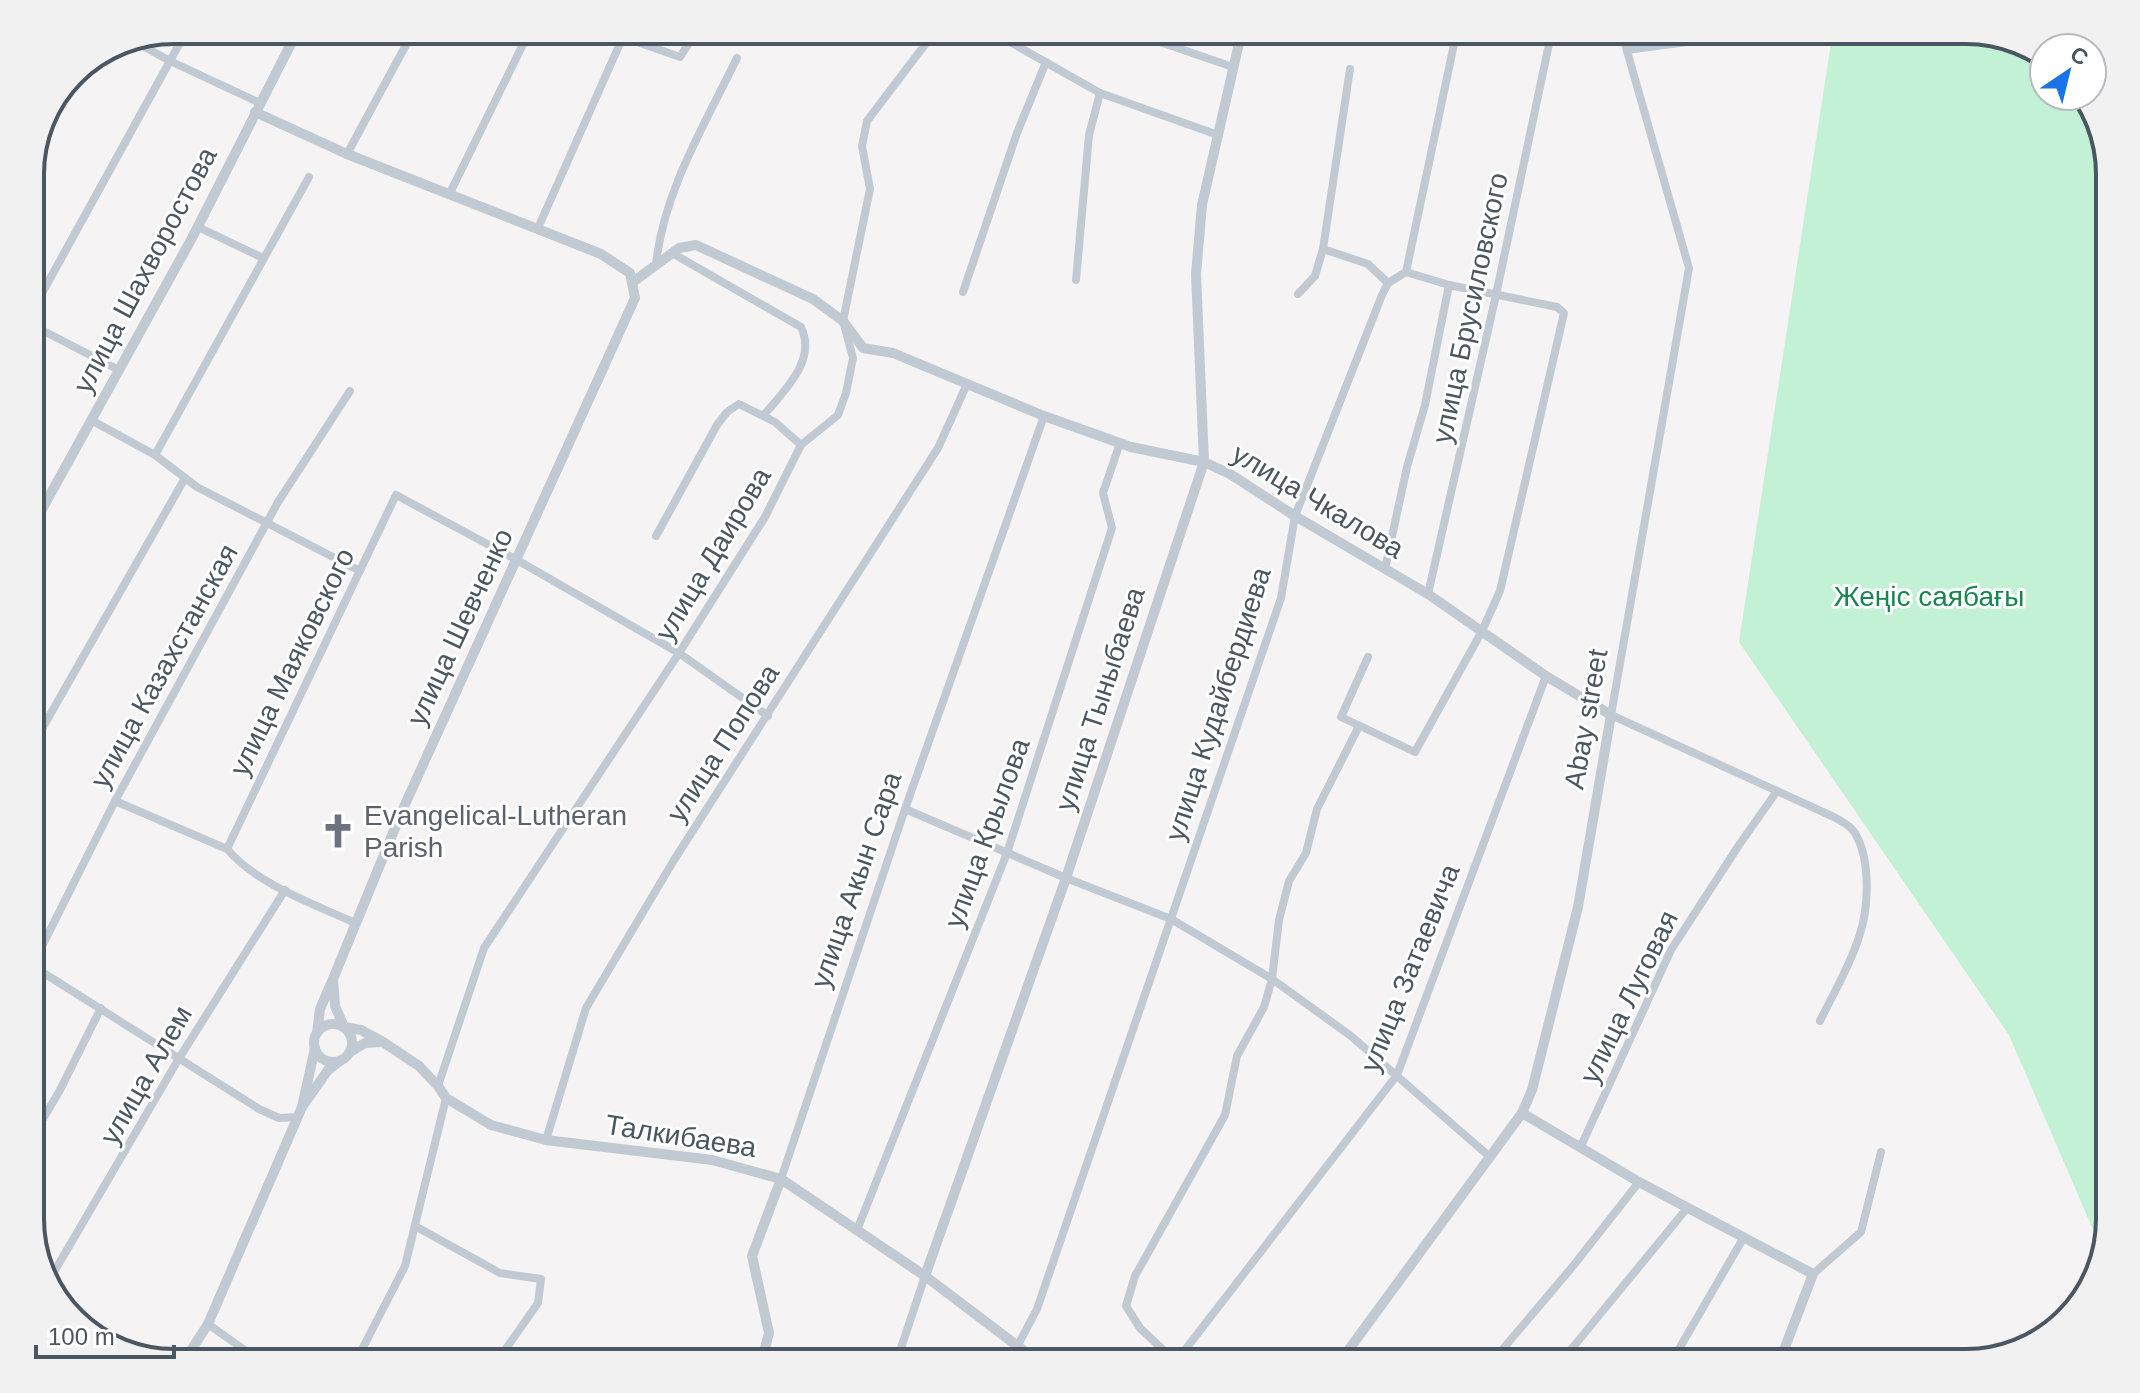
<svg xmlns="http://www.w3.org/2000/svg" width="2140" height="1393" font-family="Arial,sans-serif">
<style>
.green{fill:#c3f1d5}
.lines{fill:none;stroke-linecap:round;stroke-linejoin:round}
.minor{stroke:#c1cad2;stroke-width:8}
.tertiary{stroke:#c1cad2;stroke-width:10}
.labels{text-anchor:middle;dominant-baseline:central;stroke-width:6;stroke-linejoin:round;paint-order:stroke}
.street-label{font-size:28px;fill:#4a5661;stroke:#fff}
.park-label{font-size:28px;fill:#17864f;stroke:#fff}
.worship-label{font-size:28px;fill:#5b616d;stroke:#fff;text-anchor:start}
.rim{fill:none;stroke:#4a5661;stroke-width:4}
</style>
<rect width="100%" height="100%" fill="#f5f3f3"/>
<path class="green" d="M1833,30H1965L2044,54V96H2085L2091,103L2110,174V1219L2101,1248L2009,1035L1739,642Z"/>
<g class="lines">
<g class="minor">
<path d="M989,30L1100,93L1218,135"/>
<path d="M1125,30L1233,67"/>
<path d="M1574,30L1595,35L1613,30"/>
<path d="M1621,30L1689,268L1611,715L1836,818C1843,822 1851,826 1855,833C1871,860 1869,908 1859,937C1850,966 1833,994 1820,1021"/>
<path d="M623,37L680,57L697,30"/>
<path d="M130,39L170,61L260,103"/>
<path d="M1687,42L1688,30"/>
<path d="M1627,50L1746,34L1755,30"/>
<path d="M347,154L414,30"/>
<path d="M449,195L530,30"/>
<path d="M198,227L263,258"/>
<path d="M538,228L626,30"/>
<path d="M1323,249L1368,264L1388,283"/>
<path d="M672,253L801,327C817,360 785,390 764,415"/>
<path d="M656,265C663,192 705,124 737,58"/>
<path d="M1076,280L1089,135L1100,93"/>
<path d="M963,292L1017,133L1046,62"/>
<path d="M1298,294L1315,276L1323,249L1350,69"/>
<path d="M30,315L187,30"/>
<path d="M30,324L119,370"/>
<path d="M91,420L155,455L197,487L360,571"/>
<path d="M155,455L309,177"/>
<path d="M656,536L717,425L727,412L739,404L775,422L801,445"/>
<path d="M1385,569L1407,467L1425,405L1449,285"/>
<path d="M1428,594L1496,295L1552,30"/>
<path d="M1368,657L1341,717L1415,752L1482,631L1500,591L1564,313L1557,307L1449,285L1406,272"/>
<path d="M30,750L185,478"/>
<path d="M115,801L227,849C258,885 312,903 355,923"/>
<path d="M905,809L1066,878L1171,919L1272,979L1351,1036L1490,1157"/>
<path d="M227,849L396,495L517,560L679,653L768,716"/>
<path d="M31,965L259,1109L279,1118L297,1117"/>
<path d="M30,970L115,801L278,502L350,391"/>
<path d="M438,1086L484,948L679,653L765,517L801,445L838,415L846,393L853,358L843,321L870,189L862,146L867,121L936,30"/>
<path d="M546,1140L586,1008L674,860L938,448L967,384"/>
<path d="M30,1141L60,1090L101,1008"/>
<path d="M1581,1146L1671,950L1739,845L1777,791"/>
<path d="M781,1179L905,809L1044,416"/>
<path d="M415,1226L500,1273L541,1279L538,1303L496,1363"/>
<path d="M857,1230L1007,853L1112,528L1103,493L1120,443"/>
<path d="M1813,1274L1861,1232L1881,1152"/>
<path d="M47,1284L178,1060L285,890"/>
<path d="M208,1324L263,1363"/>
<path d="M1017,1347L1037,1309L1281,598L1295,516L1382,295L1388,283L1406,272L1457,30"/>
<path d="M1176,1362L1140,1328L1126,1306L1135,1276L1225,1115L1237,1056L1264,1007L1272,979L1279,920L1289,881L1306,853L1317,809L1359,726"/>
<path d="M355,1363L405,1266L446,1098"/>
<path d="M896,1363L925,1276"/>
<path d="M1175,1363L1397,1075L1546,676"/>
<path d="M1491,1363L1573,1266L1639,1182"/>
<path d="M1560,1363L1688,1207"/>
<path d="M1667,1363L1676,1354L1744,1237"/>
</g>
<g class="tertiary">
<path d="M255,112L347,154L601,254L630,273L635,298L402,811L333,979"/>
<path d="M633,282L679,248L696,245L813,299L843,321L863,348L893,353L1044,416L1131,447L1204,462L1230,474L1295,516L1428,594L1546,676L1611,715L1578,907L1532,1090L1522,1113L1339,1363"/>
<path d="M30,531L192,238L298,30"/>
<circle cx="333" cy="1043" r="19"/>
<path d="M317,1033L320,1009L333,979L335,1006L344,1027L361,1030L383,1042L419,1066L438,1086L446,1098L491,1125L546,1140L712,1160L781,1179L925,1276L1040,1363"/>
<path d="M315,1048L302,1107L328,1070L340,1061"/>
<path d="M350,1052L365,1043L381,1042"/>
<path d="M1522,1113L1639,1182L1813,1274L1779,1363"/>
<path d="M925,1276L1066,878L1204,462L1196,274L1202,205L1242,30"/>
<path d="M183,1363L208,1324L302,1107"/>
<path d="M761,1363L769,1333L752,1256L781,1179"/>
</g>
</g>
<defs>
<g id="church-bare" transform="scale(2.76)"><path d="M-1.2-6h2.4v3.5h3.3v2.4h-3.3V6h-2.4V-.1h-3.3v-2.4h3.3Z" fill="#6b7280" stroke="#fff" stroke-width="2.5" paint-order="stroke"/></g>
</defs>
<g fill-rule="evenodd">
<use href="#church-bare" x="338" y="831"/>
</g>
<g class="labels">
<g class="street-label">
<text transform="translate(145 270) rotate(-62)">улица Шахворостова</text>
<text transform="translate(1470 308) rotate(-78)">улица Брусиловского</text>
<text transform="translate(1318 501) rotate(31)">улица Чкалова</text>
<text transform="translate(713 554) rotate(-59)">улица Даирова</text>
<text transform="translate(460 627) rotate(-65)">улица Шевченко</text>
<text transform="translate(292 662) rotate(-64)">улица Маяковского</text>
<text transform="translate(164 666) rotate(-61)">улица Казахстанская</text>
<text transform="translate(1100 699) rotate(-72)">улица Тыныбаева</text>
<text transform="translate(1218 704) rotate(-72)">улица Кудайбердиева</text>
<text transform="translate(1586 719) rotate(-80)">Abay street</text>
<text transform="translate(723 743) rotate(-57)">улица Попова</text>
<text transform="translate(987 833) rotate(-70)">улица Крылова</text>
<text transform="translate(856 880) rotate(-71)">улица Акын Сара</text>
<text transform="translate(1410 968) rotate(-68)">улица Затаевича</text>
<text transform="translate(1629 997) rotate(-64)">улица Луговая</text>
<text transform="translate(146 1075) rotate(-60)">улица Алем</text>
<text transform="translate(681 1136) rotate(9)">Талкибаева</text>
</g>
<g class="park-label">
<text x="1929" y="596">Жеңіс саябағы</text>
</g>
<g class="worship-label">
<text x="364" y="815">Evangelical-Lutheran<tspan x="364" dy="32">Parish</tspan></text>
</g>
</g>
<path d="M0 0H2140V1393H0ZM174 44H1966A130 130 0 0 1 2096 174V1219A130 130 0 0 1 1966 1349H174A130 130 0 0 1 44 1219V174A130 130 0 0 1 174 44Z" fill="#f1f1f2" fill-rule="evenodd"/>
<path class="rim" d="M174 44H1966A130 130 0 0 1 2096 174V1219A130 130 0 0 1 1966 1349H174A130 130 0 0 1 44 1219V174A130 130 0 0 1 174 44Z"/>
<g transform="translate(2068 72) rotate(35)"><circle r="38" fill="#ffffff" stroke="#b7bbc0" stroke-width="2"/>
<path d="M0-6L14 30L0 20L-14 30Z" fill="#1a73e8"/>
<text y="-12" font-size="22" font-weight="bold" text-anchor="middle" fill="#4a5661">С</text>
</g>
<path d="M36 1345v12h138v-12" fill="none" stroke="#4a5661" stroke-width="4"/>
<text x="48" y="1345" font-size="24" fill="#4a5661" stroke="#ffffff" stroke-width="6" paint-order="stroke">100 m</text>
</svg>
